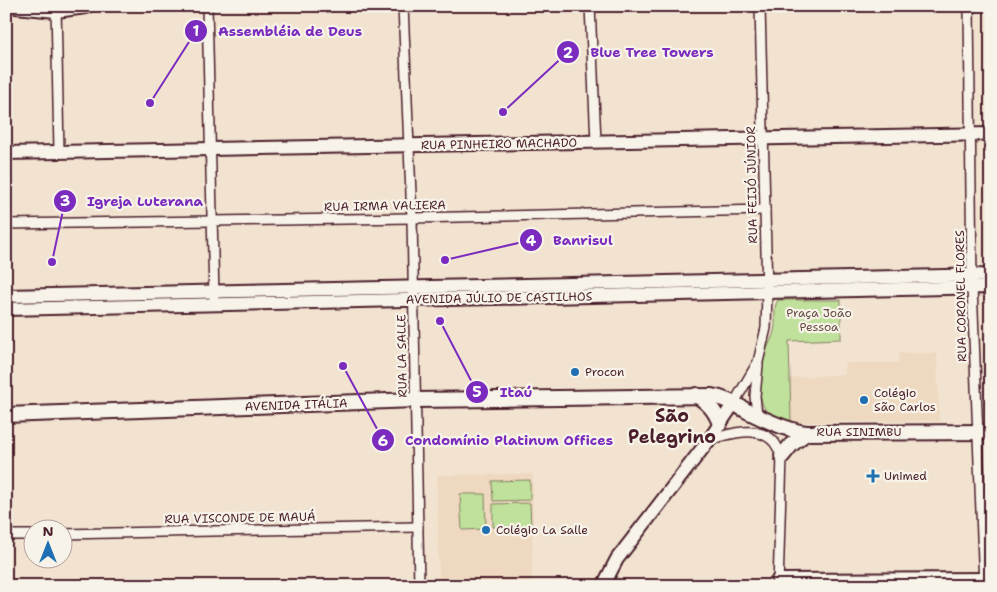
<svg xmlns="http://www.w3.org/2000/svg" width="997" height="592" font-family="'Shantell Sans',sans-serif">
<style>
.built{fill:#eed8bf}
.green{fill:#bfe19b;stroke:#848063}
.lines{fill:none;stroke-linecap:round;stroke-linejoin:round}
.street-casing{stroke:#4a1f2b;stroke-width:12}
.secondary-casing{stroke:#4a1f2b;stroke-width:16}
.primary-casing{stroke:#4a1f2b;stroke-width:18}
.street{stroke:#f7f3e8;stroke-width:9}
.secondary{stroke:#f7f3e8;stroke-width:12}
.primary{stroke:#f7f3e8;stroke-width:14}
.poi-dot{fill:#1f6fb2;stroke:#f7f3e8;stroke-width:2}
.labels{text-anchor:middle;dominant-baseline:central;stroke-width:4.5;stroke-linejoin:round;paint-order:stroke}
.street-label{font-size:12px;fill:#4a1f2b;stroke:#f7f3e8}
.park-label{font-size:12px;fill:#675047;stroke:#f7f3e8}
.poi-label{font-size:12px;fill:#4a1f2b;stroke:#f7f3e8;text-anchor:start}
.district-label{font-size:18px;font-weight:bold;fill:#4a1f2b;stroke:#f7f3e8}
.leader{fill:none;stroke:#7b2cbf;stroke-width:2}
.callout-dot{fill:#7b2cbf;stroke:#f7f3e8;stroke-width:2}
.mark-label{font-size:15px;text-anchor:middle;font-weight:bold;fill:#fff}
.callout-label{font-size:14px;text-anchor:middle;font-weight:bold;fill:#7b2cbf;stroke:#f7f3e8;stroke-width:4.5;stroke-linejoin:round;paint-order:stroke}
</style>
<rect width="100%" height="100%" fill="#f2e3d0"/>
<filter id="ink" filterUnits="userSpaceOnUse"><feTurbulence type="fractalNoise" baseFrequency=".02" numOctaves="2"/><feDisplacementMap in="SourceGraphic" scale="10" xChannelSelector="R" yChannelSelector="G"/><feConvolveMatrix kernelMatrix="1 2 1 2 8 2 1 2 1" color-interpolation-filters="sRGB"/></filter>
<g filter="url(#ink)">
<g class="built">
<path d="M899,353H937L939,421L791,422L789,378L845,374V363H898Z"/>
<path d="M533,474L532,586H439L437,475Z"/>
</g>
<g class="green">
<path d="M778,300H841V339L789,341L791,422C783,422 780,421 773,417C752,404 761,368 767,349C769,343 773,337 774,331C777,321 772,309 778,300Z"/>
<path d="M530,480V500L493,501L492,481Z"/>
<path d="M460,494H485L486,529L462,530Z"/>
<path d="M530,503L531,526L493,527V504Z"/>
</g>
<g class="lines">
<g class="street-casing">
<g id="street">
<path d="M56,6L59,152"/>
<path d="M207,6L214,297"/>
<path d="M403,6L412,218L419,586"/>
<path d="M590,6L596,142"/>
<path d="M969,6L972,287L984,586"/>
<path d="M6,224L412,218L765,210"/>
<path d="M734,403L758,362L766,328L767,292L760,6"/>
<path d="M757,415L755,396L758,365"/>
<path d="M709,440C728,434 758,424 774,442C777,446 780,452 782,456L778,586"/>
<path d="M62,534L418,527"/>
<path d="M6,535H32"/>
</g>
</g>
<g class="secondary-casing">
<g id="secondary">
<path d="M6,153L991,134"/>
<path d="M6,296L991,275"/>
<path d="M6,309L991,287"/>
<path d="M778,580L991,579"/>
<path d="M603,586L617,559L709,440L734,403"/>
</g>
</g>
<g class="primary-casing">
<g id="primary">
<path d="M16,6L56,10L86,6"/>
<path d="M696,395C708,403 715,410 720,424"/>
<path d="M6,415L415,400L711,396C725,398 735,404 747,411C765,420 786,430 806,433L991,432"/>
<path d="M782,456L791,445L806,433"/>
</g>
</g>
<use href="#street" class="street"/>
<use href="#secondary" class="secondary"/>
<use href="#primary" class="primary"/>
</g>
</g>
<g class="poi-dot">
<circle cx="575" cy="372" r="5"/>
<circle cx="864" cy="400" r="5"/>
<path d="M870.5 468.5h5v5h5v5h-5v5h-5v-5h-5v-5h5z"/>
<circle cx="486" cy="530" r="5"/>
</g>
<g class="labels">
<g class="street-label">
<text transform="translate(499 144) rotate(-1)">RUA PINHEIRO MACHADO</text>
<text transform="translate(752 185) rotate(-91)">RUA FEIJÓ JÚNIOR</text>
<text transform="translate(385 206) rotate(-1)">RUA IRMA VALIERA</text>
<text transform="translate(961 296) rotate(-91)">RUA CORONEL FLORES</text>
<text transform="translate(499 298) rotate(-1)">AVENIDA JÚLIO DE CASTILHOS</text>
<text transform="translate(402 356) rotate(-91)">RUA LA SALLE</text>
<text transform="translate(296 405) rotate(-2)">AVENIDA ITÁLIA</text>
<text x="859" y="432">RUA SINIMBU</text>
<text transform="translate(240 518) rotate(-1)">RUA VISCONDE DE MAUÁ</text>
</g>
<g class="park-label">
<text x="819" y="313">Praça João<tspan x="819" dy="14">Pessoa</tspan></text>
</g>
<g class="poi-label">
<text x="585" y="372">Procon</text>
<text x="874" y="393">Colégio<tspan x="874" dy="14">São Carlos</tspan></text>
<text x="884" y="476">Unimed</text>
<text x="496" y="530">Colégio La Salle</text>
</g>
<g class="district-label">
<text x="672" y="416">São<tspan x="672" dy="21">Pelegrino</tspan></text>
</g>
</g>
<path class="leader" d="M150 103L196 31M503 112L568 52M52 262L65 201M445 260L531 240M440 321L477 392M343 366L383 440"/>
<g class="callout-dot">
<circle cx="150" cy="103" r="5"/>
<circle cx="503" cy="112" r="5"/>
<circle cx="52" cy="262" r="5"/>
<circle cx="445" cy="260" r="5"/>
<circle cx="440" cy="321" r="5"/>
<circle cx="343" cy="366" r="5"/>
<circle cx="196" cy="31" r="12"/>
<circle cx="568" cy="52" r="12"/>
<circle cx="65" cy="201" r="12"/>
<circle cx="531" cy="240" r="12"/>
<circle cx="477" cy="392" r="12"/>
<circle cx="383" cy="440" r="12"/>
</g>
<g class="mark-label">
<text x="196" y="36">1</text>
<text x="568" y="58">2</text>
<text x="65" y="206">3</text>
<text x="531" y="246">4</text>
<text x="477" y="397">5</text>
<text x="383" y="446">6</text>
</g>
<g class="callout-label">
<text x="290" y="36">Assembléia de Deus</text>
<text x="652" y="57">Blue Tree Towers</text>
<text x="145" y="206">Igreja Luterana</text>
<text x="583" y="245">Banrisul</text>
<text x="516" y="397">Itaú</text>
<text x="509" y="445">Condomínio Platinum Offices</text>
</g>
<rect width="997" height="592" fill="none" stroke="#f7f3e8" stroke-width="25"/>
<rect x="12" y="12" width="972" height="567" fill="none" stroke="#4a1f2b" stroke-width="2" filter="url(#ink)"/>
<g transform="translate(48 544)"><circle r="24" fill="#f7f3e8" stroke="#b29e9c"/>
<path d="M0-4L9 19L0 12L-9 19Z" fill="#1f6fb2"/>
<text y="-8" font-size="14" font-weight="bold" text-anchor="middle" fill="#4a1f2b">N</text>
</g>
</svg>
